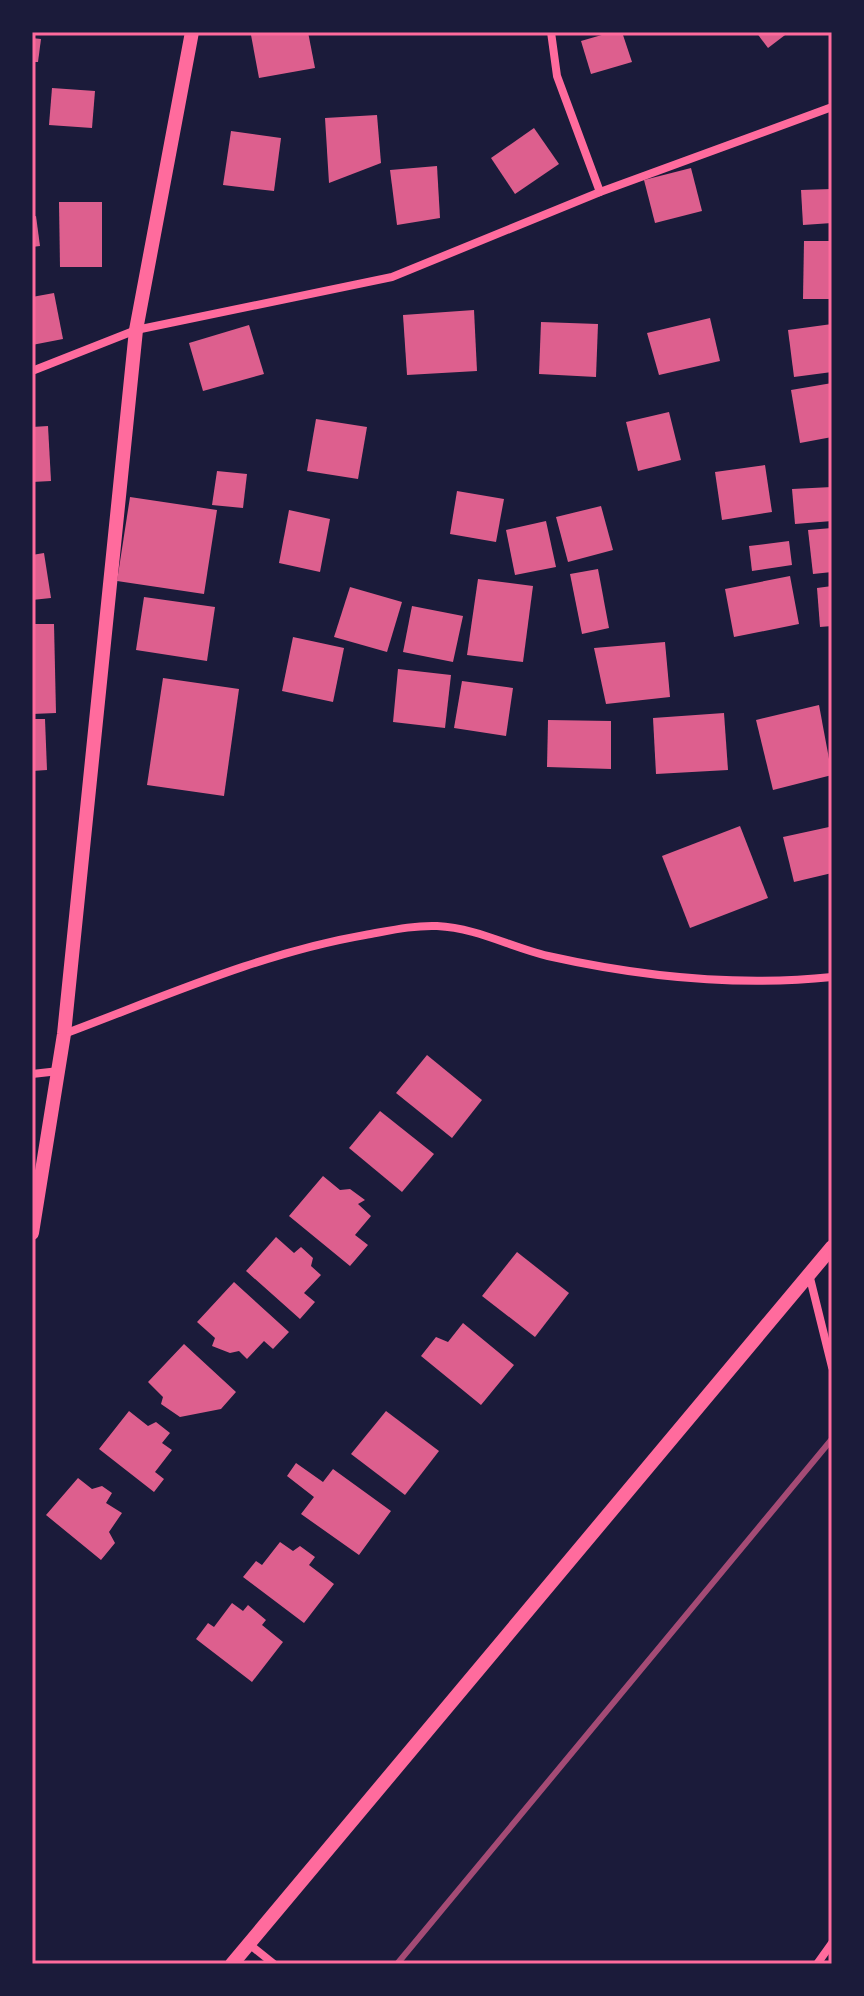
<svg xmlns="http://www.w3.org/2000/svg" width="864" height="1996" font-family="Lato,sans-serif">
<style>
.building{fill:#dd5f8e}
.lines{fill:none;stroke-linecap:round;stroke-linejoin:round}
.minor{stroke:#ff6b9d;stroke-width:8}
.tertiary{stroke:#ff6b9d;stroke-width:14}
.rail{stroke:#a44b75;stroke-width:6}
.neatline{fill:none;stroke:#ff6b9d;stroke-width:3}
</style>
<rect width="100%" height="100%" fill="#1b1b3a"/>
<g class="building">
<path d="M267,32H308L315,68L259,78L251,35Z"/>
<path d="M612,32H622L632,62L591,74L581,41Z"/>
<path d="M756,32H789L768,48Z"/>
<path d="M32,38L41,39L38,62H32Z"/>
<path d="M52,88L95,91L92,128L49,125Z"/>
<path d="M377,115L381,163L329,183L325,118Z"/>
<path d="M534,128L559,164L515,194L491,158Z"/>
<path d="M231,131L281,138L274,191L223,185Z"/>
<path d="M437,166L440,218L397,225L390,170Z"/>
<path d="M691,168L702,211L655,223L644,180Z"/>
<path d="M832,189V223L803,225L801,190Z"/>
<path d="M59,202H102V267H60Z"/>
<path d="M36,216L40,246L32,247V217Z"/>
<path d="M804,241H832V299H803Z"/>
<path d="M54,293L63,339L32,345V297Z"/>
<path d="M474,310L477,371L407,375L403,315Z"/>
<path d="M710,318L720,361L659,375L647,333Z"/>
<path d="M541,322L598,324L596,377L539,374Z"/>
<path d="M832,324V372L794,377L788,330Z"/>
<path d="M249,325L264,374L203,391L189,343Z"/>
<path d="M832,383V437L800,443L791,390Z"/>
<path d="M669,412L681,460L638,471L626,422Z"/>
<path d="M316,419L367,427L358,479L307,471Z"/>
<path d="M48,426L51,481L32,482V427Z"/>
<path d="M765,465L772,512L722,520L715,472Z"/>
<path d="M217,471L247,474L243,508L212,505Z"/>
<path d="M832,487V521L795,524L792,489Z"/>
<path d="M457,491L504,499L496,542L450,534Z"/>
<path d="M130,497L217,510L204,594L117,581Z"/>
<path d="M601,506L613,550L568,562L556,517Z"/>
<path d="M289,510L330,519L320,572L279,563Z"/>
<path d="M546,521L556,567L515,575L506,530Z"/>
<path d="M832,528V572L813,574L808,530Z"/>
<path d="M789,541L792,565L752,571L749,546Z"/>
<path d="M44,553L51,598L32,600V555Z"/>
<path d="M598,569L609,628L582,634L570,574Z"/>
<path d="M790,576L799,624L734,637L725,589Z"/>
<path d="M478,579L533,586L523,662L467,655Z"/>
<path d="M832,586V626L820,627L817,588Z"/>
<path d="M350,587L402,602L387,652L334,637Z"/>
<path d="M144,597L215,607L207,661L136,650Z"/>
<path d="M412,606L463,616L453,662L403,652Z"/>
<path d="M32,624H54L56,713L32,714Z"/>
<path d="M293,637L344,648L333,702L282,691Z"/>
<path d="M665,642L670,697L606,704L594,648Z"/>
<path d="M398,669L451,675L445,728L393,722Z"/>
<path d="M163,678L239,689L224,796L147,785Z"/>
<path d="M462,681L513,688L506,736L454,728Z"/>
<path d="M819,705L832,775L773,790L756,720Z"/>
<path d="M724,713L728,770L656,774L653,718Z"/>
<path d="M32,719H45L47,770L32,771Z"/>
<path d="M548,720L611,721V769L547,767Z"/>
<path d="M740,826L768,898L690,928L662,856Z"/>
<path d="M829,827L832,873L794,882L783,837Z"/>
<path d="M427,1055L482,1100L452,1138L396,1093Z"/>
<path d="M380,1111L434,1154L402,1192L349,1148Z"/>
<path d="M323,1176L340,1190L350,1189L365,1200L358,1204L371,1216L355,1235L368,1245L350,1266L289,1216Z"/>
<path d="M276,1237L294,1253L301,1247L313,1258L311,1266L321,1275L304,1293L315,1302L300,1319L246,1271Z"/>
<path d="M517,1252L569,1293L535,1337L482,1296Z"/>
<path d="M234,1282L289,1332L273,1349L264,1341L247,1359L239,1351L230,1353L212,1346L215,1338L197,1322Z"/>
<path d="M463,1323L514,1365L481,1405L421,1356L436,1337L448,1342Z"/>
<path d="M184,1344L236,1392L221,1409L180,1417L161,1404L163,1397L148,1382Z"/>
<path d="M129,1411L148,1426L156,1422L170,1433L162,1443L172,1450L155,1472L164,1479L154,1492L99,1449Z"/>
<path d="M386,1411L439,1451L405,1495L351,1454Z"/>
<path d="M296,1463L323,1482L333,1469L391,1511L359,1555L301,1514L314,1497L287,1476Z"/>
<path d="M78,1478L92,1489L102,1486L112,1493L106,1503L122,1513L109,1532L115,1543L101,1560L46,1515Z"/>
<path d="M280,1542L293,1551L300,1546L315,1557L309,1565L334,1584L304,1623L243,1577L256,1561L262,1565Z"/>
<path d="M232,1603L243,1611L248,1605L266,1620L262,1625L283,1642L252,1682L196,1639L208,1623L214,1627Z"/>
</g>
<g class="lines">
<g class="minor">
<path d="M551,32L557,76L600,192"/>
<path d="M32,371L136,330L392,277L600,192L832,107"/>
<path d="M64,1034C163,997 261,953 365,935C388,931 413,925 437,926C477,928 510,947 548,956C642,977 736,987 832,977"/>
<path d="M32,1074L59,1071"/>
<path d="M809,1274L832,1367"/>
<path d="M249,1944L274,1964"/>
<path d="M817,1964L832,1943"/>
</g>
<g class="tertiary">
<path d="M32,1233L64,1034L136,330L192,32"/>
<path d="M232,1964L832,1247"/>
</g>
<path class="rail" d="M397,1964L832,1439"/>
</g>
<rect width="864" height="1996" fill="none" stroke="#1b1b3a" stroke-width="68"/>
<rect x="34" y="34" width="796" height="1928" class="neatline"/>
</svg>
